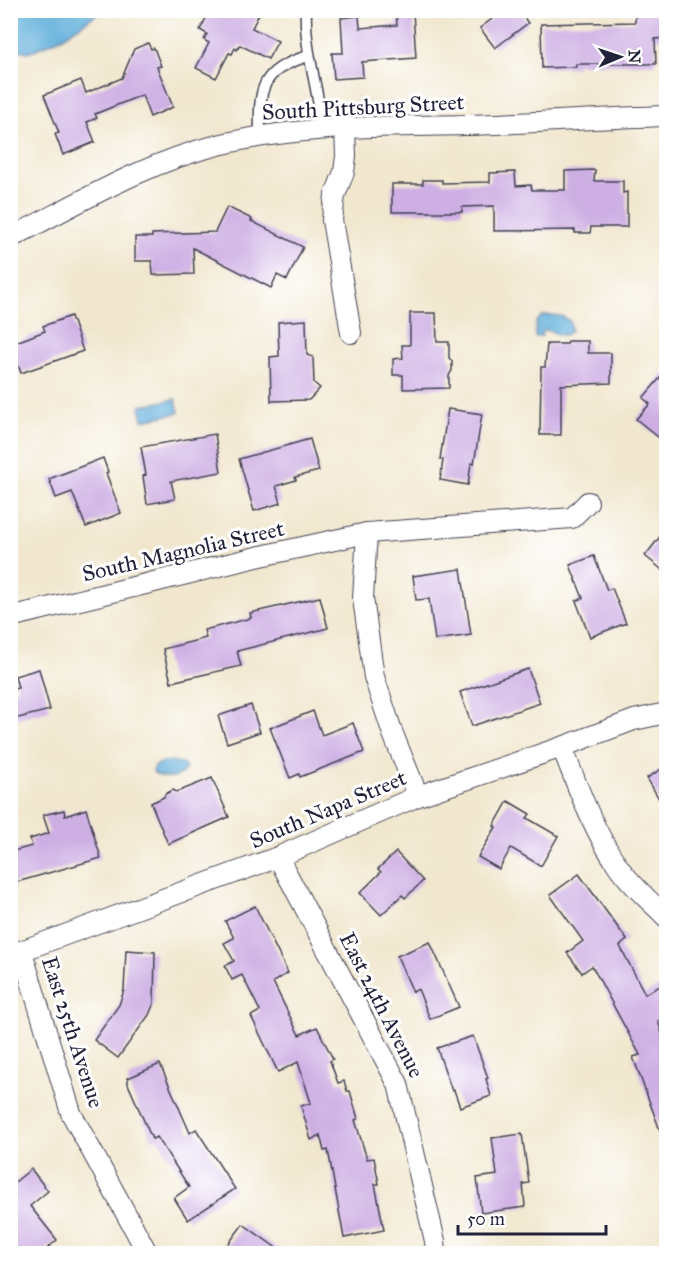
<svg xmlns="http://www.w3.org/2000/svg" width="677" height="1264" font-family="'IM FELL Great Primer',serif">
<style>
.water{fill:#63b0dc;stroke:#42698c;stroke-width:1.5}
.building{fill:#ceafe4}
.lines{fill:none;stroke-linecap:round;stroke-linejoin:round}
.lane-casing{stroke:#414051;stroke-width:13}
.street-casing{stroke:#414051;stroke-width:22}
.lane{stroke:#fff;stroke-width:10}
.street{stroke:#fff;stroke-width:20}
.labels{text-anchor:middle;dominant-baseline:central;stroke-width:6;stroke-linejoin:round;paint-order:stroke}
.street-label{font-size:22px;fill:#22223b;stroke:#fff}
</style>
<rect width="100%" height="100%" fill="#fff"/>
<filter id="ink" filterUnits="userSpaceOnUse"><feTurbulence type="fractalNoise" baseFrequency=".0167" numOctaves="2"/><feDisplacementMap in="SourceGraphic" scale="12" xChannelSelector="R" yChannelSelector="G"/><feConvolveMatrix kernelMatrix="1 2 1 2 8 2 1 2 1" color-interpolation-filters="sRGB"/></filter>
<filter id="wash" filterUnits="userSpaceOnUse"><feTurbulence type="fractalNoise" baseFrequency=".008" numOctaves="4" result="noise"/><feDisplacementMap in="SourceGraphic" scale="24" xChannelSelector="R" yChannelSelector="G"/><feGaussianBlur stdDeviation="1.35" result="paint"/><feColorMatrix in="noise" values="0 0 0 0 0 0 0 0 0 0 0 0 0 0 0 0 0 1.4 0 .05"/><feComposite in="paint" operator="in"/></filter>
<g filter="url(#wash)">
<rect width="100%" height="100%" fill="#f1e7cf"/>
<g class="water">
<path d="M11,10H101V11L63,37L30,52L11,49Z"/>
<path d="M551,315L561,316L570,321L571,331C562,340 555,331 545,330L542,332V336L535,337L536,322L542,316Z"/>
<path d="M176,399L179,413L143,420L140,406Z"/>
<path d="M171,761L183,764L186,768C179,780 166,779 155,774L153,771L154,767L160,763Z"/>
</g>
<g id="blocks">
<g class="building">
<path d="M210,10L222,17L225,10H261L252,28L278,41L268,59L240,45L237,50L235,48L232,54L229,53L216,78L196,68L209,43L204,40L207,34L200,30Z"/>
<path d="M495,10H519L528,23L495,48L480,28L496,16Z"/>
<path d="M635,10H666V38L655,39L656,64H576V67L542,68L541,24L635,22Z"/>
<path d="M413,12L416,58L362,62L363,77L334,79L332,53H343L341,18L359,16L360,28L397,25L396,13Z"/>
<path d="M148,43L151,49L154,48L161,66L157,67L173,107L150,117L142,95L95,114L97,118L87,122L95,142L63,155L55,134L59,133L44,95L81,80L86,93L122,78L134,49Z"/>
<path d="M595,170L594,181H623V193L627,192V227H591L590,233H575V230L494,231V206L462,207V212H392V184H423V180H442V183L490,182V173L515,172L516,186L531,185L532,190H565V171Z"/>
<path d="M227,207L252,219L251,221L303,247L287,280L277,275L271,288L193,248L194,274L153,275L152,261H135V237H152V234L215,232Z"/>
<path d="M410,313H436L437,342H449V358L452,361V370L449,376V388L403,389V375H393V359L403,358L402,345H410Z"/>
<path d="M71,316L83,351L21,373L11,344L45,331L43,326Z"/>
<path d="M306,320L307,355L313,357L314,383L320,388L309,400L271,401L270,357L279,356L278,322Z"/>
<path d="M568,341H588V353H611V383L561,385V435H540L541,367H545L547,344H567Z"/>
<path d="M666,371V428L658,437L636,419L650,404L643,398Z"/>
<path d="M448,409L482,414L474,464L471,463L468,485L440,480L443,460L440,459Z"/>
<path d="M215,434L221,472L171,481L175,499L147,504L143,476L146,475L141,447Z"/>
<path d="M310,439L319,471L295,477L296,480L276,486L281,503L254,511L239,459Z"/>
<path d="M103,458L108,472L106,473L121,513L86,527L72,492L56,498L49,479Z"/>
<path d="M666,529V573L645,556Z"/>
<path d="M594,556L607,590L612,588L626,623L590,637L576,601L583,598L570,565Z"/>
<path d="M461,569L471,635L435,640L429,599L416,600L413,576Z"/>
<path d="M320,597L328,628L237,651L241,666L171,682L163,649L206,638L204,630L251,618L250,613Z"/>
<path d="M39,669L50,710L10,720V690L18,688L15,676Z"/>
<path d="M528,669L540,703L472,726L460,692Z"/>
<path d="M251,705L260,732L227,743L218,716Z"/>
<path d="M313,711L322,735L353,723L364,752L300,777L299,774L290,778L270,728Z"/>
<path d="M666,766V811L647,778Z"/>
<path d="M212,778L229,817L168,844L151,803L164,797L165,794L173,790L177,792Z"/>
<path d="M508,801L530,814L527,818L558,836L541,866L511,848L499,869L478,857L496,827L494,826Z"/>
<path d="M86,809L101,858L10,884V852L32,846L30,839L49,833L43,815L64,810L65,816Z"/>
<path d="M396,852L423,881L405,898L402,895L381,915L360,893L381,872L378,869Z"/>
<path d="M579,874L627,940L620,946L645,994L666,983V1017L658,1021L666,1046V1144H665L633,1057L640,1055L592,966L582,973L567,953L583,941L550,895Z"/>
<path d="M255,906L288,973L273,982L299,1035L317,1027L333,1059L330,1061L338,1083L344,1081L347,1091H350L358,1119L355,1120L367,1159L374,1158L379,1184H375L384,1230L344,1238L328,1150L324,1151L320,1135L311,1140L301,1106L311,1103L298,1062L278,1072L251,1016L260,1011L242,975L232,980L225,966L234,961L224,943L234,938L225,921Z"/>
<path d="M430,942L459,1007L430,1019L418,989L413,992L397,956Z"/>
<path d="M126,950L155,952L154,1003L149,1015L118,1058L94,1040L119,1005L124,990Z"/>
<path d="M473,1036L488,1078L486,1079L491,1096L460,1107L454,1090L452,1091L437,1048Z"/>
<path d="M160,1064L190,1133L196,1129L235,1189L188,1220L174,1198L189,1187L157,1137L152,1139L128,1084V1078Z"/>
<path d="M522,1134L529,1183L523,1184L525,1207L481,1213L477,1178L497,1175L492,1138Z"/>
<path d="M31,1169L48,1191L30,1206L57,1240L41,1254H10V1186Z"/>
<path d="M243,1224L285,1254H221Z"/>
</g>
</g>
</g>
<g filter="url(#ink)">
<use href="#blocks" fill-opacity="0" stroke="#414051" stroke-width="1.5"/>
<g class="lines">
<g class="lane-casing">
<g id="lane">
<path d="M306,10C304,51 319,89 322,129"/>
<path d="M260,136C259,89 259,71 308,56"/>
</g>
</g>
<g class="street-casing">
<g id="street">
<path d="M345,128L346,156L344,172L335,195L332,220L351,333"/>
<path d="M10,238C77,204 144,163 218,145C299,125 383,127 466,125C533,123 600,118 666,116"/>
<path d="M367,533L363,598L374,677L393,734L418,796"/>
<path d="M10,617L261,556L367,533L572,518L588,502"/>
<path d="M562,747C578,788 593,830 618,866C631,885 650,901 666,917"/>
<path d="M278,857L398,1084L435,1241L436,1254"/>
<path d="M22,952L71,1113L148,1254"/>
<path d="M10,955L278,857L418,796L562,747L634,720L666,713"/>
</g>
</g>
<use href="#lane" class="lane"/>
<use href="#street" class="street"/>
</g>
</g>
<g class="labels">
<g class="street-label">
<text transform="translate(363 107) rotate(-3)">South Pittsburg Street</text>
<text transform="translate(183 551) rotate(-13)">South Magnolia Street</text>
<text transform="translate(328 809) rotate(-23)">South Napa Street</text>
<text transform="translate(382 1005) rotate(63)">East 24th Avenue</text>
<text transform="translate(73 1032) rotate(72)">East 25th Avenue</text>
</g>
</g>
<rect width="677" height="1264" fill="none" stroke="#fff" stroke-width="36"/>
<g transform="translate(620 57) rotate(88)" stroke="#ffffff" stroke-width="4.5" paint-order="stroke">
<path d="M0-4.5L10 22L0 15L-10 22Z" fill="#22223b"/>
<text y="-9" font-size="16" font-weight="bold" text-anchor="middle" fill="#22223b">N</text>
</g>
<path d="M458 1225v9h148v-9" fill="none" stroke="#22223b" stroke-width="3"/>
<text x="467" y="1225" font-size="18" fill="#22223b" stroke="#ffffff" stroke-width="4.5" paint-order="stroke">50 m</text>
</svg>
